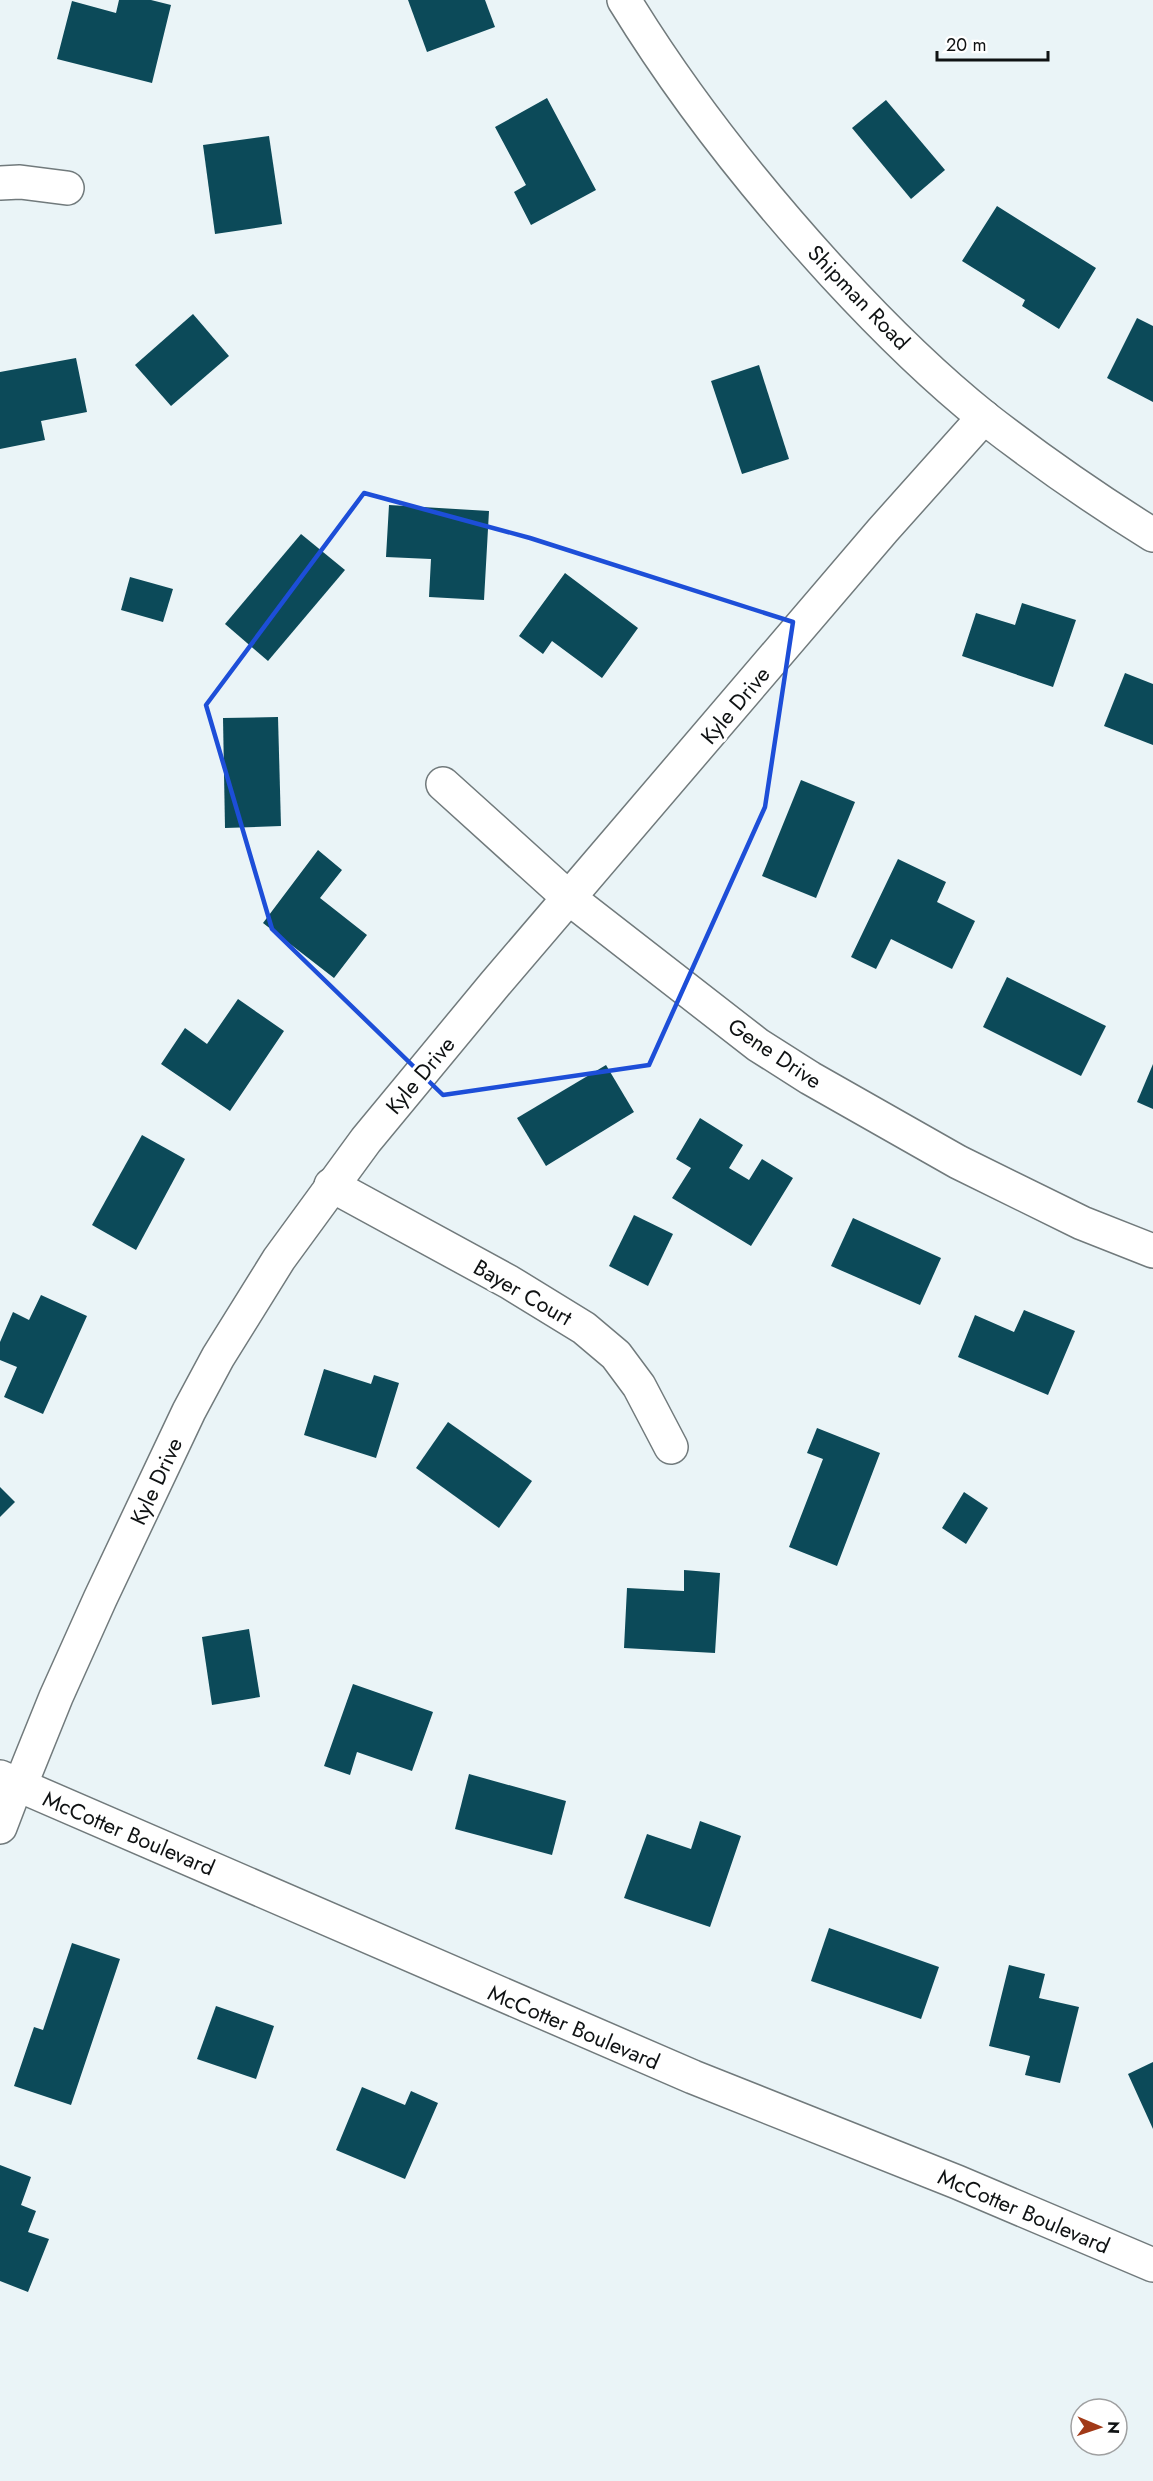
<svg xmlns="http://www.w3.org/2000/svg" width="1153" height="2481" font-family="Jost,sans-serif">
<style>
.building{fill:#0c4a59}
.lines{fill:none;stroke-linecap:round;stroke-linejoin:round}
.minor-casing{stroke:#717a7c;stroke-width:36}
.tertiary-casing{stroke:#717a7c;stroke-width:36}
.minor{stroke:#fff;stroke-width:33}
.tertiary{stroke:#fff;stroke-width:33}
.marked{fill:none;stroke:#1d4ed8;stroke-width:4.5;stroke-linejoin:round}
.labels{text-anchor:middle;dominant-baseline:central;stroke-width:6;stroke-linejoin:round;paint-order:stroke}
.street-label{font-size:22px;fill:#0f1213;stroke:#fff}
</style>
<rect width="100%" height="100%" fill="#eaf4f7"/>
<g class="building">
<path d="M119,0H151L171,5L152,83L57,59L72,1L116,13Z"/>
<path d="M408,0H485L495,27L427,52Z"/>
<path d="M547,98L596,190L531,225L514,192L526,185L495,127Z"/>
<path d="M886,100L945,170L911,199L852,128Z"/>
<path d="M269,136L282,224L215,234L203,145Z"/>
<path d="M997,206L1096,268L1059,329L1022,306L1025,300L962,261Z"/>
<path d="M193,314L229,356L171,406L135,365Z"/>
<path d="M1137,318L1153,326V402L1107,378Z"/>
<path d="M76,358L87,412L41,421L45,440L0,449V372Z"/>
<path d="M759,365L789,459L742,474L711,381Z"/>
<path d="M389,505L489,511L484,600L429,597L431,559L386,557Z"/>
<path d="M301,534L345,570L268,661L225,624Z"/>
<path d="M565,573L638,628L602,678L552,641L543,654L519,636Z"/>
<path d="M130,577L173,589L163,622L121,610Z"/>
<path d="M1022,603L1076,620L1053,687L962,656L976,613L1015,625Z"/>
<path d="M1125,673L1153,684V745L1104,726Z"/>
<path d="M278,717L281,826L225,828L223,718Z"/>
<path d="M801,780L855,802L816,898L762,876Z"/>
<path d="M318,850L342,870L320,898L367,935L334,978L263,923Z"/>
<path d="M898,859L946,882L937,902L975,921L952,969L891,939L876,969L851,957Z"/>
<path d="M1007,977L1106,1026L1081,1076L983,1027Z"/>
<path d="M238,999L284,1031L230,1111L161,1064L185,1028L207,1044Z"/>
<path d="M1153,1064V1109L1137,1102Z"/>
<path d="M606,1065L634,1112L546,1166L517,1118Z"/>
<path d="M700,1118L743,1145L729,1168L749,1180L762,1159L793,1178L751,1246L672,1198L691,1168L676,1159Z"/>
<path d="M142,1135L185,1159L136,1250L92,1225Z"/>
<path d="M634,1215L673,1234L648,1286L609,1266Z"/>
<path d="M853,1218L941,1258L920,1305L831,1266Z"/>
<path d="M41,1295L87,1316L43,1414L4,1397L17,1367L0,1360V1342L13,1312L29,1320Z"/>
<path d="M1024,1310L1075,1331L1048,1395L958,1357L975,1315L1014,1332Z"/>
<path d="M324,1369L371,1384L374,1375L399,1383L376,1458L304,1435Z"/>
<path d="M448,1422L532,1481L499,1528L416,1468Z"/>
<path d="M817,1428L880,1453L837,1566L789,1547L823,1459L807,1453Z"/>
<path d="M0,1487L15,1502L0,1517Z"/>
<path d="M964,1492L988,1508L966,1544L942,1528Z"/>
<path d="M684,1570L720,1573L715,1653L624,1648L627,1588L684,1591Z"/>
<path d="M249,1629L260,1697L212,1705L202,1637Z"/>
<path d="M353,1684L433,1712L412,1771L357,1752L350,1775L324,1766Z"/>
<path d="M469,1774L566,1801L552,1855L455,1829Z"/>
<path d="M700,1821L741,1836L710,1927L624,1898L647,1834L691,1849Z"/>
<path d="M829,1928L939,1967L921,2019L811,1981Z"/>
<path d="M72,1943L120,1959L71,2105L14,2086L34,2027L43,2030Z"/>
<path d="M1009,1965L1045,1974L1039,1998L1079,2007L1060,2083L1025,2075L1030,2056L989,2046Z"/>
<path d="M216,2006L274,2026L256,2079L197,2059Z"/>
<path d="M1153,2062V2129L1128,2074Z"/>
<path d="M362,2087L405,2105L411,2091L438,2103L405,2179L336,2150Z"/>
<path d="M0,2165L31,2177L21,2205L36,2211L28,2232L49,2239L28,2292L0,2281Z"/>
</g>
<g class="lines">
<g class="minor-casing">
<g id="minor">
<path d="M624,0C684,98 756,189 834,274C881,325 931,375 985,418C1039,460 1095,499 1153,535"/>
<path d="M0,183L20,182L67,188"/>
<path d="M443,784L569,898L758,1045L810,1078L958,1162L1082,1223L1153,1251"/>
<path d="M331,1185L509,1282L584,1328L616,1355L639,1386L671,1447"/>
<path d="M0,1827L13,1793L20,1786L56,1697L100,1599L189,1411L218,1357L279,1259L366,1140L495,984L883,530L984,417"/>
</g>
</g>
<g class="tertiary-casing">
<path id="tertiary" d="M0,1777L693,2077L957,2182L1153,2265"/>
</g>
<use href="#minor" class="minor"/>
<use href="#tertiary" class="tertiary"/>
</g>
<path class="marked" d="M364,493L530,538L793,622L765,807L649,1065L443,1095L272,929L206,705Z"/>
<g class="labels">
<g class="street-label">
<text transform="translate(859 297) rotate(46)">Shipman Road</text>
<text transform="translate(735 705) rotate(-50)">Kyle Drive</text>
<text transform="translate(775 1053) rotate(34)">Gene Drive</text>
<text transform="translate(420 1075) rotate(-50)">Kyle Drive</text>
<text transform="translate(523 1292) rotate(30)">Bayer Court</text>
<text transform="translate(156 1481) rotate(-65)">Kyle Drive</text>
<text transform="translate(129 1833) rotate(23)">McCotter Boulevard</text>
<text transform="translate(574 2027) rotate(23)">McCotter Boulevard</text>
<text transform="translate(1024 2211) rotate(23)">McCotter Boulevard</text>
</g>
</g>
<g transform="translate(1099 2427) rotate(92)"><circle r="28" fill="#ffffff" stroke="#9fa0a1" stroke-width="1.5"/>
<path d="M0-4.5L10 22L0 15L-10 22Z" fill="#a13a18"/>
<text y="-9" font-size="16" font-weight="bold" text-anchor="middle" fill="#0f1213">N</text>
</g>
<path d="M937 51v9h111v-9" fill="none" stroke="#0f1213" stroke-width="3"/>
<text x="946" y="51" font-size="18" fill="#0f1213" stroke="#ffffff" stroke-width="4.5" paint-order="stroke">20 m</text>
</svg>
